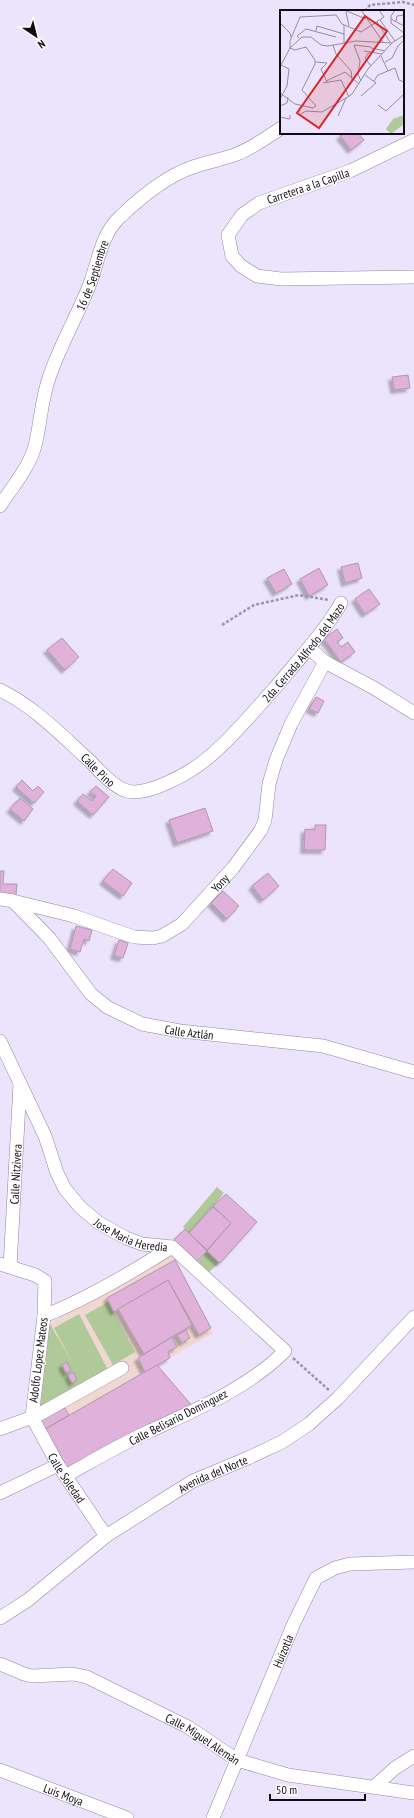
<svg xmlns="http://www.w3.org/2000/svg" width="414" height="1818" font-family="'PT Sans Narrow',sans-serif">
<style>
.education{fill:#f1d7d1}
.green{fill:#b0c999}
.building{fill:#e0b1db;stroke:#ae99ac;filter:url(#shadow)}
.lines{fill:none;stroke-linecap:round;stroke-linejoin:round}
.minor-casing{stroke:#91889f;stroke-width:14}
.path{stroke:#9d96a9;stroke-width:2.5;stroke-dasharray:3 2;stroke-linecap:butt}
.minor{stroke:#fff;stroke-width:13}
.labels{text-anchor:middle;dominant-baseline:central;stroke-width:3;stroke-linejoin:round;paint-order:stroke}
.street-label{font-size:12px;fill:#0f0c14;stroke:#fff}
.inset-road{fill:none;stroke:#948d9f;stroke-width:1}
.view{fill:#d62828;fill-opacity:0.15;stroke:#d62828;stroke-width:2}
.inset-edge{fill:none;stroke:#0f0c14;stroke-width:2}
</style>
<defs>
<filter id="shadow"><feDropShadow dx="-3.5" dy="3.5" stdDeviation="1" flood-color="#0004"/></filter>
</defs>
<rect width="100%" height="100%" fill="#ece3fc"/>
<path class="education" d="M171,1251L213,1333L42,1431L37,1408L49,1324Z"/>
<g class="green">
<path d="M217,1187L224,1193L189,1233L183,1227Z"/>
<path d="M207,1252L219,1263L209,1272L198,1262Z"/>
<path d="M108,1302L135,1352L113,1365L85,1315Z"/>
<path d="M79,1314L108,1370L40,1409L50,1324L72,1362L54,1328Z"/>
</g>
<g class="building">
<path d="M344,133H358L364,140L351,150L340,136Z"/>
<path d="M408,375L410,388L394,390L392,377Z"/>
<path d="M358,563L362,578L345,583L341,567Z"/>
<path d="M319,568L328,585L309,596L300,579Z"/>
<path d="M284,569L292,584L276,593L267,578Z"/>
<path d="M369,589L380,604L365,614L355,599Z"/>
<path d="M337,629L343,638L337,642L341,647L348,642L355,652L341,662L324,639Z"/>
<path d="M62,638L79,657L65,670L47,650Z"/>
<path d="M316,697L324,701L318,713L309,709Z"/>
<path d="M22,780L33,791L38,786L44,792L34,803L16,787Z"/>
<path d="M96,786L109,797L93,815L77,801L83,794L92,801L96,796L90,792Z"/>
<path d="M20,798L33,809L24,821L10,809Z"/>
<path d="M205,808L213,831L177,843L169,820Z"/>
<path d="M315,825H326L325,850H304L305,829L315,830Z"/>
<path d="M113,869L132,883L123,896L103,881Z"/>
<path d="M0,871H4L3,884H17L16,895L0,894Z"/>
<path d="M268,873L279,886L263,900L252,886Z"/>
<path d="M223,891L239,906L227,919L211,903Z"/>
<path d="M76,926L92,930L89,941L84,939L80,952L70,949Z"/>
<path d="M119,940L128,943L123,958L114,956Z"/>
<path d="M226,1194L257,1222L220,1263L207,1251L231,1223L213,1206Z"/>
<path d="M213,1207L231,1223L207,1250L189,1233Z"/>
<path d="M185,1229L207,1251L196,1262L174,1240Z"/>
<path d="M175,1260L211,1328L199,1335L168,1280L114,1312L107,1298Z"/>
<path d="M168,1280L192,1325L144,1354L118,1309Z"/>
<path d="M186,1330L190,1338L182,1343L177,1335Z"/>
<path d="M172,1337L177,1347L168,1352L170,1358L145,1372L138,1358Z"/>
<path d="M67,1362L71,1371L66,1373L62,1365Z"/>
<path d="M157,1365L194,1408L67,1473L42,1431Z"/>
<path d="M73,1372L77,1380L72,1383L68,1375Z"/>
<path d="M65,1408L69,1415L42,1431L39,1418Z"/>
</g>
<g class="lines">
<g class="minor-casing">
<g id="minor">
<path d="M414,140L350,171L259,203L242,215L228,235L232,256L241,266L257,276L281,279L414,277"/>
<path id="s1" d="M0,506C12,487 29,468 35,446C41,422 41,399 50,375C61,343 79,313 91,281C99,258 102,233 121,216C142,196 166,176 193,167C208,162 223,159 237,154C252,148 268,137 281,128"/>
<path d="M309,648L325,662L374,688L414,713"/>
<path id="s2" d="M0,690C35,707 61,735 90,761C99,771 110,783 122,789C143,801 193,771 209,757C233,737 253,712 274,689C297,661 323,634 341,603"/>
<path id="s3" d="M0,899L13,901L74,916L134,937L153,938L162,936L182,924L233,868L261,830L265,820L269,784L276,760L291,724L325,662"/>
<path id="s4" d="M13,901L50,939L91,994L107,1007L142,1024L180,1031L323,1046L414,1072"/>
<path id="s5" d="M0,1041L45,1136L57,1173L65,1189L80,1207L99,1223L126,1238L142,1244L172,1247L285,1351C248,1388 197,1409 150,1431C121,1444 94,1460 67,1475"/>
<path d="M0,1264L35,1275L45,1281L44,1316L32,1417"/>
<path id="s6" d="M10,1267L20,1084"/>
<path d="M44,1316C89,1298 131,1273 172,1247"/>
<path id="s7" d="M32,1417L58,1465L106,1536"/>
<path d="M0,1429L38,1415L122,1368"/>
<path d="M0,1493L58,1465"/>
<path id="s8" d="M0,1618L28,1600L106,1536L169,1496L193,1481L248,1458L282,1442L309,1424L338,1398L414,1317"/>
<path id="s9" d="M0,1664L24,1674L32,1676L73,1674L87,1677L188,1727L237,1760L288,1775L414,1793"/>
<path id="s10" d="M0,1770L127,1818"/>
<path d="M374,1787L395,1768L414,1756"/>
<path id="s11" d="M213,1818L294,1623L316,1578L335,1568L350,1564L414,1562"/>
</g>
</g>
<g class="path">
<path d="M365,11L370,5L403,2L414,5"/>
<path d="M222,625L254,605L299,595L329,600"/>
<path d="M293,1358L330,1391"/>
</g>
<use href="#minor" class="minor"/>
</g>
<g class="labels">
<g class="street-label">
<text transform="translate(308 186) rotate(-19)">Carretera a la Capilla</text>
<text stroke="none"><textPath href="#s1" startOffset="251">16 de Septiembre</textPath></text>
<text stroke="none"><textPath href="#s2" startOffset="395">2da. Cerrada Alfredo del Mazo</textPath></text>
<text stroke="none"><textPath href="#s2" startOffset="127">Calle Pino</textPath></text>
<text stroke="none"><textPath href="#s3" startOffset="247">Yony</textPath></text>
<text stroke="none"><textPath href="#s4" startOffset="229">Calle Aztlán</textPath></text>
<text stroke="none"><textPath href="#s6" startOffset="93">Calle Nitzivera</textPath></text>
<text stroke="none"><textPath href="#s5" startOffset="245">Jose Maria Heredia</textPath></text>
<text transform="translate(38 1360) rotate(-83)">Adolfo Lopez Mateos</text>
<text transform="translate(178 1417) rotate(-27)">Calle Belisario Domínguez</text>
<text stroke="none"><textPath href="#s8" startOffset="258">Avenida del Norte</textPath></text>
<text stroke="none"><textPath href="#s7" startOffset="70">Calle Soledad</textPath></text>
<text stroke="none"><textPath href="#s11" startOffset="181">Huizotla</textPath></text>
<text stroke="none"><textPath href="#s9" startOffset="221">Calle Miguel Alemán</textPath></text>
<text stroke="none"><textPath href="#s10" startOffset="68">Luis Moya</textPath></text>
</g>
</g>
<g transform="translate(280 10)">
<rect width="124" height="124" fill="#ece3fc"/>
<path d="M124,105V114L111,124L106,119L113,109Z" fill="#b0c999"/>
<path class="inset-road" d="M64,0L86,9M81,0L103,32M115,0L111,6V13L124,23M66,2L69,16M56,5L62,14L81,22L104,7L99,0M111,9L124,16M100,10L115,31M116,11L117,6L124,5M97,12L110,32M0,13L10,23L11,27M36,21L37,16L64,24M19,28L17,26L26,19L56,27M64,33V15M53,35L56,44L71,61L72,70M10,38V31L20,7L56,5M91,38L105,41M84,41L102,44M90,41L85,48L91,56M101,46L108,61M36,52L47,53L41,59L47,72M105,52L112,48L118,36L124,30M0,57L10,38L22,27H31L41,35L48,36L76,31L112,33M46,71L65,62L79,74M81,71L78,64L80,51L74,35L91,37M94,71L98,65L115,58L119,70L124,72M43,73L61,70L69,87M0,83L15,94L33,98L36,96L22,80L35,54V50L26,37L15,40L10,38M81,86L96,73L85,65M0,89L7,76L9,59L1,55M98,95L106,101L124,84M0,96L7,93L8,87M21,104L26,101L42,102L66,88M58,106L66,88L72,84L88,59L112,33L124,25M0,107L10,109V105"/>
<path class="view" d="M85,6L107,21L39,118L17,103Z"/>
<rect width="124" height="124" class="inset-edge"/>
</g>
<g transform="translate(36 36) rotate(145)" stroke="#ffffff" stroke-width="3" paint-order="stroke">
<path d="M0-3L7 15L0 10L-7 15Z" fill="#0f0c14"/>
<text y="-6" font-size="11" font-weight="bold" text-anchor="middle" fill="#0f0c14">N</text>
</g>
<path d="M270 1794v6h95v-6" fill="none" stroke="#0f0c14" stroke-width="2"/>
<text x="276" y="1794" font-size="12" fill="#0f0c14" stroke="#ffffff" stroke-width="3" paint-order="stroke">50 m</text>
</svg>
